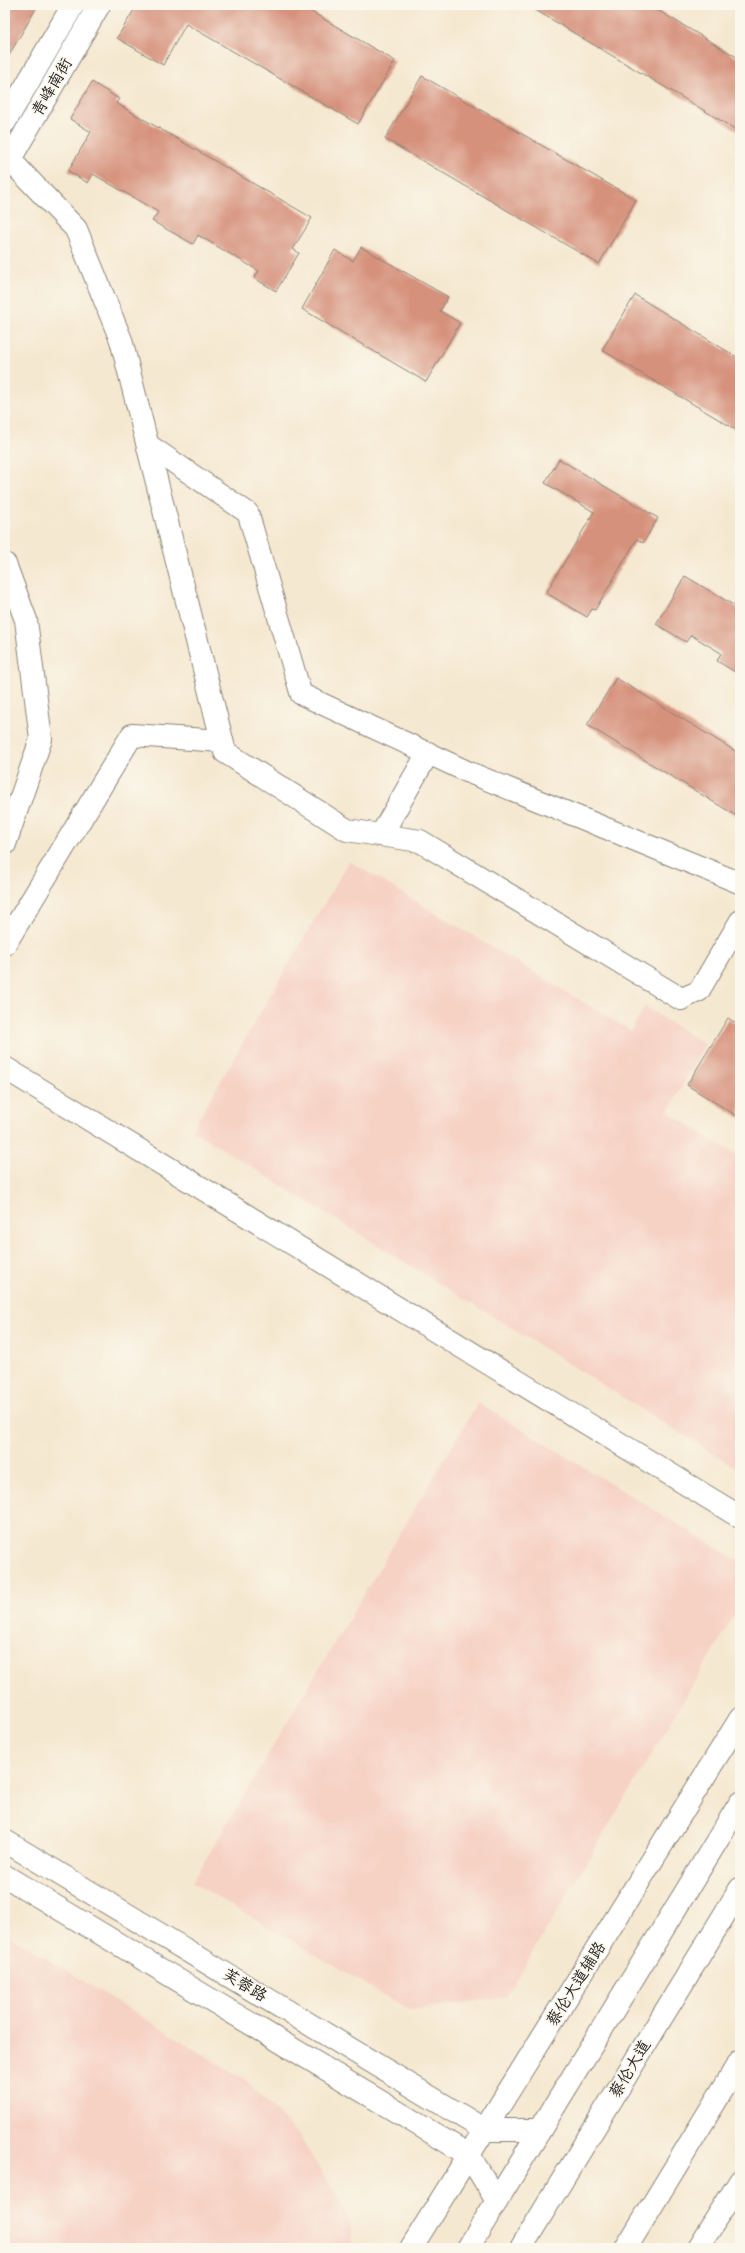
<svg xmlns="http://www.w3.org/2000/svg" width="745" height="2253" font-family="Caveat,'LXGW WenKai TC',sans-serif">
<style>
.built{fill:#f6d2c4}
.building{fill:#d6917c}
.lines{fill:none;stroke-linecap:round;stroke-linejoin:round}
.service-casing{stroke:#888276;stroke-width:23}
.minor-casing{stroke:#888276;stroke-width:24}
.tertiary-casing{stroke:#888276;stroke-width:24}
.primary-casing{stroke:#888276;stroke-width:24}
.trunk-casing{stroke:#888276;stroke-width:24}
.service{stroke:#fff;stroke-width:21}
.minor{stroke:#fff;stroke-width:22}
.tertiary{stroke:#fff;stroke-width:22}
.primary{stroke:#fff;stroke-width:22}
.trunk{stroke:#fff;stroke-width:22}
.labels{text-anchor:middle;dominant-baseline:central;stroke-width:3.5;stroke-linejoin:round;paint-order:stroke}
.street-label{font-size:16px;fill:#1c1c1c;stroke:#fbf7ec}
</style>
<rect width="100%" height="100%" fill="#fbf7ec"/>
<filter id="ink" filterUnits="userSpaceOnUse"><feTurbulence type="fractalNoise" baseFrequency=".025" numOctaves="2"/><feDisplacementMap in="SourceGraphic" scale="8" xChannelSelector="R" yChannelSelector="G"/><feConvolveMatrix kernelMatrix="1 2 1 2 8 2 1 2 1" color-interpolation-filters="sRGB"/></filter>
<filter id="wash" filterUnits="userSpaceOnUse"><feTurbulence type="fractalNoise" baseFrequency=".012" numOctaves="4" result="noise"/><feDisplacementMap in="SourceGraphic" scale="16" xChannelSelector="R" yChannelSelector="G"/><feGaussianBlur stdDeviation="0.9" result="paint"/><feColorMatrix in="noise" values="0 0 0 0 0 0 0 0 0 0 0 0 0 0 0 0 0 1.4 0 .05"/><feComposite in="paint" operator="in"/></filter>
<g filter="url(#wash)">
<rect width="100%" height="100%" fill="#f5e8d0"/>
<g class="built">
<path d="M349,861L631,1031L645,1007L705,1044L668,1112L740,1157V1470L192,1130Z"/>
<path d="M478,1403L740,1562V1606L506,1997L409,2010L192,1882Z"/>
<path d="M5,1933L247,2081L299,2136L348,2213L354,2245L353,2248H5Z"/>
</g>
<g id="blocks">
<g class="building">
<path d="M5,5H38L5,62Z"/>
<path d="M137,5H300L395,61L358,124L186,24L163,65L117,38Z"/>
<path d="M536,5H649L740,59V132L534,9Z"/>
<path d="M422,76L636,200L599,264L385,139Z"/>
<path d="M92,82L119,99L116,103L312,218L293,249L299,253L276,291L254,278L259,271L198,235L193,244L152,221L158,212L93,174L88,183L68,171L91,132L70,119Z"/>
<path d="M361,247L448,297L440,311L460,323L426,382L302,309L335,250L353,261Z"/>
<path d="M635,295L740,359V432L602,350Z"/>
<path d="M559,459L658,518L643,543L637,539L595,610L592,609L587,617L546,593L594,512L545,483Z"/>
<path d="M685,576L740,609V675L717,661L721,653L691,635L686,642L656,624Z"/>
<path d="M616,678L740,754V818L587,725Z"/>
<path d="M728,1018L740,1026V1118L687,1085Z"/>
</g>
</g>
</g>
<g filter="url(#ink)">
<use href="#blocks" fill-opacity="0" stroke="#888276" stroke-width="1"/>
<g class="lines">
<g class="service-casing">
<g id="service">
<path d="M147,444L248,513L301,694L468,772L740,883"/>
<path d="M681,999L699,991L740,921"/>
</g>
</g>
<g class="minor-casing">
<g id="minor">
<path d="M10,160L76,229L121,340L225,752L347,830L420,841L681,999"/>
<path d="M5,564L26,620L41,739L5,844"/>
<path d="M381,835L428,753"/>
<path d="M5,944L132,735L222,741"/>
<path d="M5,1068L740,1517"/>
</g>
</g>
<g class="tertiary-casing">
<g id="tertiary">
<path d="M5,122L73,5"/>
<path d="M5,168L99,5"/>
<path d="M5,1841L485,2130"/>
<path d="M5,1876L469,2155"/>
</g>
</g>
<g class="primary-casing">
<path id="primary" d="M411,2248L740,1719"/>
</g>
<g class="trunk-casing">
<g id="trunk">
<path d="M485,2130H540"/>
<path d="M469,2155L497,2201"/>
<path d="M468,2248L740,1803"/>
<path d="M521,2248L740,1889"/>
<path d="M626,2248L740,2061"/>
<path d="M698,2248L740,2181"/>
</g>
</g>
<use href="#service" class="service"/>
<use href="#minor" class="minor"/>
<use href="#tertiary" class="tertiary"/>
<use href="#primary" class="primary"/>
<use href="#trunk" class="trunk"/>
</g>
</g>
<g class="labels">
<g class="street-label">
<text transform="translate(52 87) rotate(-60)">青峰南街</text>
<text transform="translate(576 1984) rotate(-58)">蔡伦大道辅路</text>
<text transform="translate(245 1985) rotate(31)">芙蓉路</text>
<text transform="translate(630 2069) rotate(-59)">蔡伦大道</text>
</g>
</g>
<rect width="745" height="2253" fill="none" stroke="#fbf7ec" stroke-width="20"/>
</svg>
